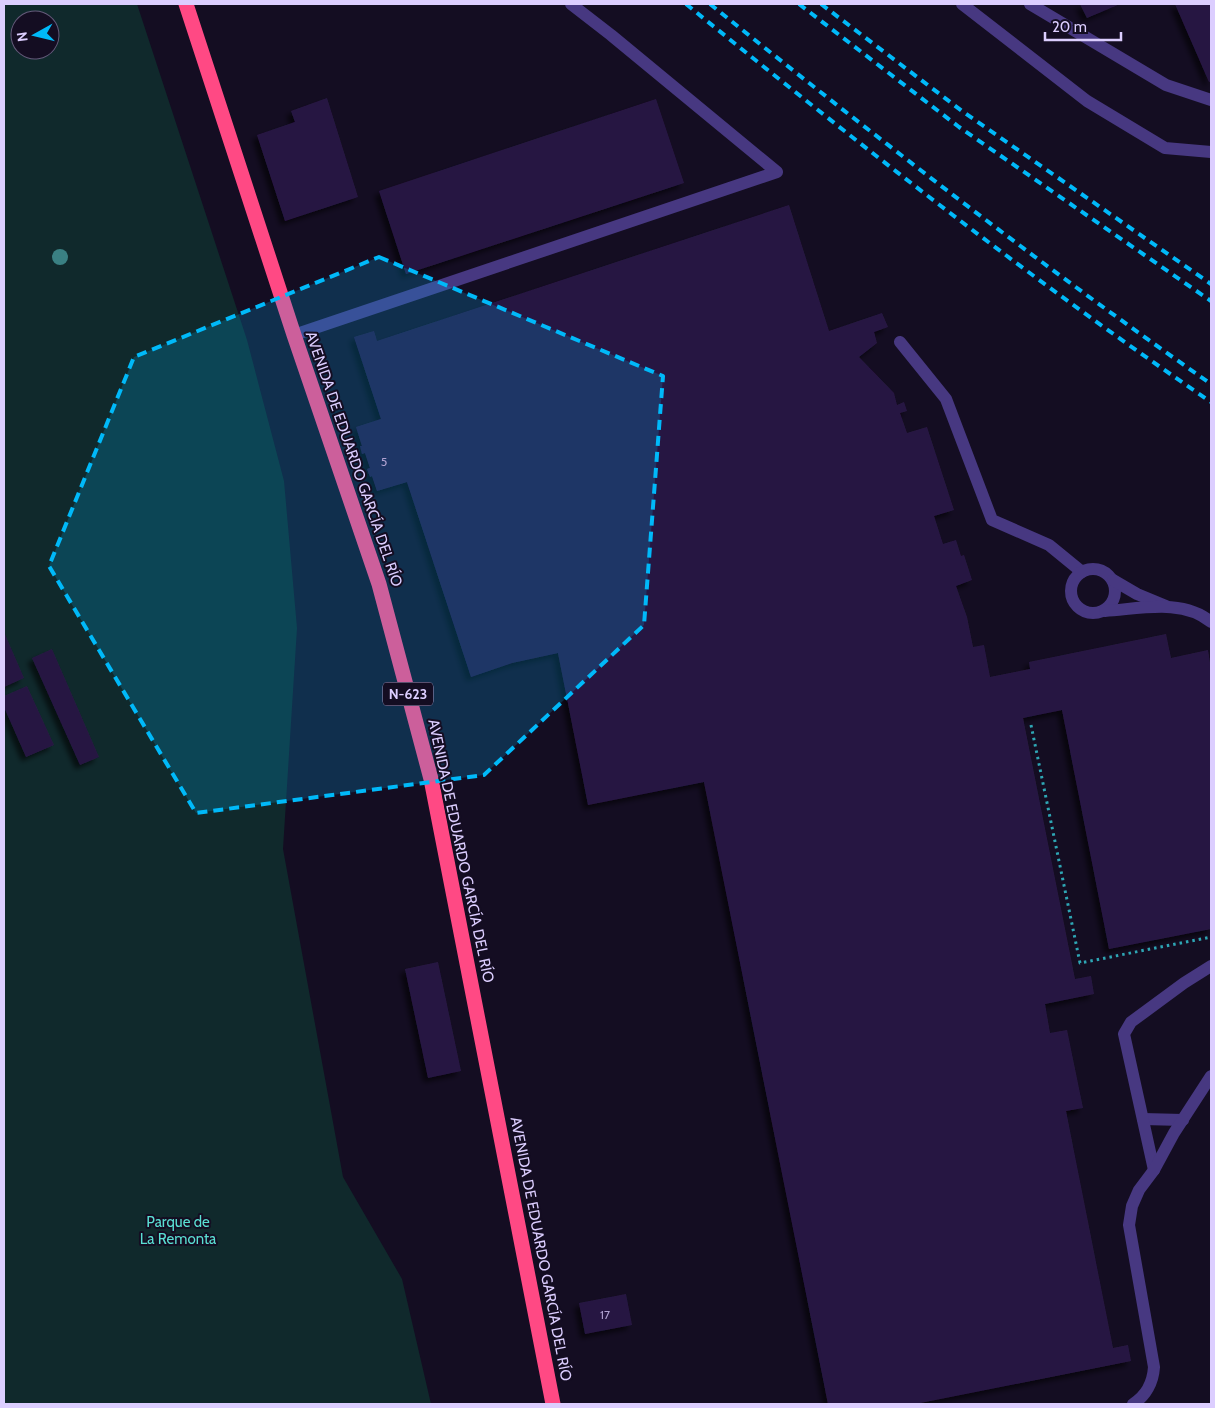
<svg xmlns="http://www.w3.org/2000/svg" width="1215" height="1408" font-family="Cabin,sans-serif">
<style>
.green{fill:#10292c;fill-rule:evenodd}
.building{fill:#281943;filter:url(#shadow)}
.lines{fill:none;stroke-linecap:round;stroke-linejoin:round}
.path{stroke:#2ea6b4;stroke-width:3;stroke-dasharray:2.5 4;stroke-linecap:butt}
.lane{stroke:#473881;stroke-width:12}
.highway{stroke:#ff4984;stroke-width:15}
.rail{stroke:#00b9f9;stroke-width:4;stroke-dasharray:8 6;stroke-linecap:butt}
.tree{fill:#3a8083}
.marked{fill:#00b9f9;fill-opacity:0.2;stroke:#00b9f9;stroke-width:4;stroke-dasharray:10 6;stroke-linejoin:round}
.labels{text-anchor:middle;dominant-baseline:central;stroke-width:4;stroke-linejoin:round;paint-order:stroke}
.number-label{font-size:12px;fill:#afa1d0}
.shield{fill:#140d22;stroke:#a094bd;stroke-width:1}
.shield-label{font-size:14px;font-weight:bold;fill:#dcceff}
.street-label{font-size:15px;fill:#dcceff;stroke:#140d22}
.park-label{font-size:15px;fill:#5adfd3;stroke:#140d22}
</style>
<defs>
<filter id="shadow"><feDropShadow dx="-4.5" dy="4.5" stdDeviation="2.5" flood-color="#0009"/></filter>
</defs>
<rect width="100%" height="100%" fill="#140d22"/>
<path class="green" d="M4,4H137L247,340L284,481L297,628L283,849L343,1177L402,1279L431,1404H4ZM20,20H50V50H20Z"/>
<g class="building">
<path d="M1080,4H1120L1087,18Z"/>
<path d="M1175,4H1211V81L1209,82Z"/>
<path d="M327,98L358,197L285,221L257,135L295,122L291,111Z"/>
<path d="M656,99L684,183L406,274L379,191Z"/>
<path d="M789,205L829,331L882,313L888,327L874,332L877,343L859,357L894,393L897,405L904,402L907,411L900,413L907,433L927,427L954,510L934,516L943,544L956,540L961,556L964,555L972,580L956,586L967,617L973,647L984,645L990,677L1030,669L1029,662L1166,634L1171,658L1208,650L1211,669V929L1109,949L1062,710L1023,718L1075,979L1091,976L1094,994L1045,1004L1050,1033L1067,1030L1083,1108L1066,1111L1113,1348L1128,1345L1131,1361L915,1404H828L704,782L588,805L558,653L512,663L471,677L407,482L377,491L372,476L370,477L367,469L370,468L365,453L362,454L360,446H362L356,427L381,419L354,337L374,331L377,341Z"/>
<path d="M4,632L24,678L4,687Z"/>
<path d="M52,649L99,757L80,765L32,658Z"/>
<path d="M27,686L54,745L26,757L4,707V696Z"/>
<path d="M438,962L461,1071L428,1078L405,969Z"/>
<path d="M626,1294L632,1325L585,1334L579,1303Z"/>
</g>
<g class="lines">
<path class="path" d="M1031,725L1080,963L1211,937"/>
<g class="lane">
<path d="M962,4L1087,101L1165,148L1211,152"/>
<path d="M1030,4L1166,85L1211,100"/>
<path d="M294,335L777,172L611,35L571,4"/>
<path d="M900,342L946,399L992,520L1049,545L1082,572"/>
<circle cx="1093" cy="591" r="22"/>
<path d="M1113,580L1137,594L1166,606"/>
<path d="M1105,611C1139,609 1183,598 1211,622"/>
<path d="M1143,1119L1183,1120"/>
<path d="M1154,1170L1124,1034L1131,1022L1184,983L1211,966"/>
<path d="M1133,1404C1146,1396 1153,1382 1154,1367L1129,1225L1132,1206L1139,1190L1154,1170L1174,1133L1211,1076"/>
</g>
<path class="highway" d="M186,4L294,335L379,584L431,779L553,1404"/>
<g class="rail">
<path d="M686,4C856,142 1030,279 1211,402"/>
<path d="M710,4C873,135 1039,264 1211,384"/>
<path d="M799,4L959,127L1211,301"/>
<path d="M821,4L962,111L1211,284"/>
</g>
</g>
<circle class="tree" cx="60" cy="257" r="8"/>
<path class="marked" d="M379,257L663,376L644,625L484,775L196,813L49,566L134,357Z"/>
<g class="labels">
<g class="number-label">
<text x="384" y="461">5</text>
<text x="605" y="1314">17</text>
</g>
<rect class="shield" x="383" y="682.5" width="50" height="23" rx="4"/>
<g class="shield-label">
<text x="408" y="694">N-623</text>
</g>
<g class="street-label">
<text transform="translate(354 459) rotate(71)">AVENIDA DE EDUARDO GARCÍA DEL RÍO</text>
<text transform="translate(461 851) rotate(78)">AVENIDA DE EDUARDO GARCÍA DEL RÍO</text>
<text transform="translate(541 1249) rotate(79)">AVENIDA DE EDUARDO GARCÍA DEL RÍO</text>
</g>
<g class="park-label">
<text x="178" y="1222">Parque de<tspan x="178" dy="17">La Remonta</tspan></text>
</g>
</g>
<rect width="1215" height="1408" fill="none" stroke="#dcceff" stroke-width="10"/>
<g transform="translate(35 35) rotate(262)"><circle r="24" fill="#140d22" stroke="#645a7a"/>
<path d="M0-4L9 19L0 12L-9 19Z" fill="#00b9f9"/>
<text y="-8" font-size="14" font-weight="bold" text-anchor="middle" fill="#dcceff">N</text>
</g>
<path d="M1045 32v8h76v-8" fill="none" stroke="#dcceff" stroke-width="2.5"/>
<text x="1052" y="32" font-size="15" fill="#dcceff" stroke="#140d22" stroke-width="4" paint-order="stroke">20 m</text>
</svg>
